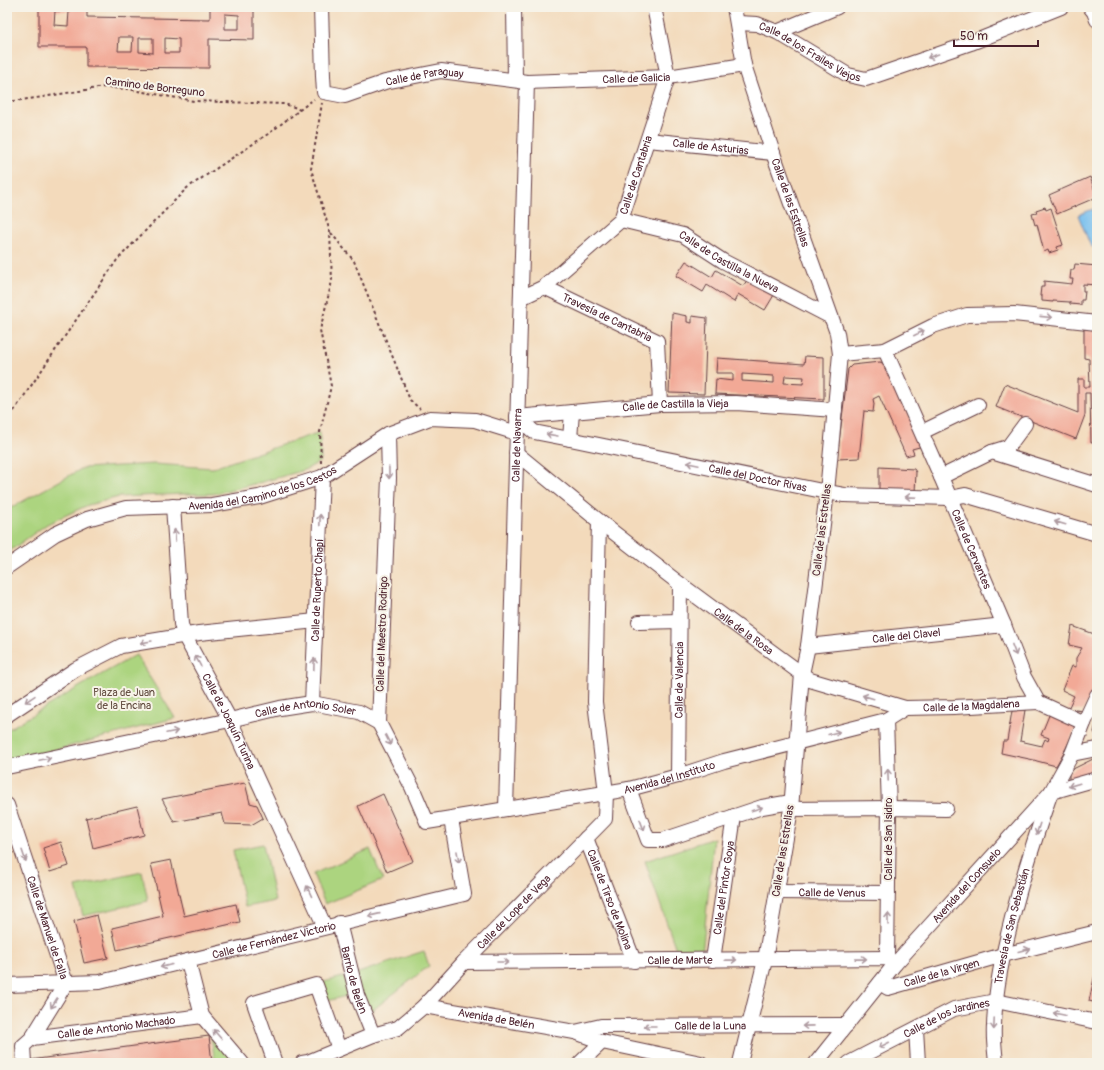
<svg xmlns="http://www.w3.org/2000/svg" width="1104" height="1070" font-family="Pangolin,sans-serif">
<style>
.green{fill:#acd47f;stroke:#7b7a55}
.water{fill:#77bfef;stroke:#606f8d}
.building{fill:#f2a996;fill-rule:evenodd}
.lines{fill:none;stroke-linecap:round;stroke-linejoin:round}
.minor-casing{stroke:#633b41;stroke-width:16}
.path{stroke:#633b41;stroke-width:2;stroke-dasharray:3 3;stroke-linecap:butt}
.minor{stroke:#fff;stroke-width:14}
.oneway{stroke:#ae9aa0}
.labels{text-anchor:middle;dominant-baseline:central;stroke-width:4;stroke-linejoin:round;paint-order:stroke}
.street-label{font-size:11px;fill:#4a1f2b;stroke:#f7f3e8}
.park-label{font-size:11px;fill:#624c40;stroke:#f7f3e8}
</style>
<rect width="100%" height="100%" fill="#f7f3e8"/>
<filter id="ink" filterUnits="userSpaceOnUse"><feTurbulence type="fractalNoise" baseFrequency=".025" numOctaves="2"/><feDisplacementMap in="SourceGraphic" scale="8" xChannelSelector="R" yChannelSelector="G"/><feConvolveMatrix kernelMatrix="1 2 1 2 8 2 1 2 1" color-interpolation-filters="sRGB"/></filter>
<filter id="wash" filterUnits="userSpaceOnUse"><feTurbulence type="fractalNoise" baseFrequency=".012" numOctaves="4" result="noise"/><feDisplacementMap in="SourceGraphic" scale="16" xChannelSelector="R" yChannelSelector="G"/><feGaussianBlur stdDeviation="0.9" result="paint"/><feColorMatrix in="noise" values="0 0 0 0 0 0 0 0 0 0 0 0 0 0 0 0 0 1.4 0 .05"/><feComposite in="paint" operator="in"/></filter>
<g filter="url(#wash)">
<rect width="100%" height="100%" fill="#f3dabb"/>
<g class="green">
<path d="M320,432L321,461L305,470L262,482L213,494H183L119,497L88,505L47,524L7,553V510L83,468L154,464L213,468Z"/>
<path d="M136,655L175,718L7,763V730L79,687Z"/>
<path d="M714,838L702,955H678L645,861Z"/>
<path d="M263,844L275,901L245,907L233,850Z"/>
<path d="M370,849L383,880L325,904L313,874Z"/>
<path d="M142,872L148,901L83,916L76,887Z"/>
<path d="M424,951L429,966L370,1012L361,992L327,1001L320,983L358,973Z"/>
<path d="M211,1035L237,1063H215Z"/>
</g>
<path class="water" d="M1093,209L1097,217V245L1091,247L1078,215Z"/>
<g id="blocks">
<g class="building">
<path d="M39,7H87V17L210,19V7H254V40L209,39V68L86,67V47H39ZM55,11H69L68,26L54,25ZM225,14L239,15V29H225ZM119,37H133L132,51H118ZM139,38H153V53L139,52ZM165,38L179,39V53H165Z"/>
<path d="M1090,177L1097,197L1057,214L1049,195Z"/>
<path d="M1045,207L1046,210L1051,208L1063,245L1057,247L1058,250L1049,253L1048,250L1044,252L1037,224L1035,225L1032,214L1037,213L1036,210Z"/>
<path d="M686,261L712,277L716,270L743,286L748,279L774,295L765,310L738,294L734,302L707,285L703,292L676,276Z"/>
<path d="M1075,264L1097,266V285L1083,284V291H1085L1084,300H1081V305L1070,304V302L1053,301V302L1042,301V296H1040L1041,287H1044V281L1072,284L1073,279H1070L1071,270H1074Z"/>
<path d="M672,313L687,316V322L692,323V316L707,318L704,394L669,393Z"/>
<path d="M1084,329L1097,330V442L1091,443L1090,393H1085V415L1076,439L996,407L1005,384L1078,413V379H1084V387H1090L1089,359L1084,358Z"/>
<path d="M805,356L824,357V399L715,394L716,379L733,381V373H716L717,358L804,364ZM742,374L774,376V383L742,381ZM785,376L804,377L803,384L784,383Z"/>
<path d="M880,362L887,365L923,446L912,449L914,454L906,456L879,396L873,399L874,404L873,412L864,411L859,458L837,459L848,369L852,365Z"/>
<path d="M879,467L914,469L916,472L915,492L879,489Z"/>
<path d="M1072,626L1097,635V681L1083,711L1068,709L1074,696L1062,690L1072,666L1076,667V658L1082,648L1069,645Z"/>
<path d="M1025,710L1020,741L1042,746L1045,739L1048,741L1049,738L1041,735L1050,713L1076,727L1066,748L1056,766L1037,761L1034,760L1001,753L1003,741H1007L1012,711Z"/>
<path d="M1097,720V737L1094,732Z"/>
<path d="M1097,757V773L1069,781V771Z"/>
<path d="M245,783L250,803L257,805L263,818L251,825L225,824L222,813L174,822L162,799Z"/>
<path d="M383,794L413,861L387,872L358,806Z"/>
<path d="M137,806L144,835L93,848L86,818Z"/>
<path d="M61,842L69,866L50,872L43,848Z"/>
<path d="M171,860L184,916L236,904L240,922L117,950L112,928L163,916L151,864Z"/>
<path d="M97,915L108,958L84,963L74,921Z"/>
<path d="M1095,974H1097V1003L1089,1001Z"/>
<path d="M209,1036L212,1063H31L30,1060Z"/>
</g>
</g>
</g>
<g filter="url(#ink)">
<use href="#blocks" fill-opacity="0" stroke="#633b41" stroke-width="1"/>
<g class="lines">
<g class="minor-casing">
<g id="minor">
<path id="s1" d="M321,7L323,76L324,92L345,96L385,82L441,71L527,82L668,77L744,65"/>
<path d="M514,7L515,80"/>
<path id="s2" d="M734,7L744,65L773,153L837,333L840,354L827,492L808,646L802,674L791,809L765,960L740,1063"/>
<path d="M1090,7L1094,12L1097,20"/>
<path id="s3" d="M738,23L757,24L777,32L848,75L866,79L971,43L1061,7"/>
<path d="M777,32L837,7"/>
<path id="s4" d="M648,140L773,153"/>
<path id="s5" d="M621,220L683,235L723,261L831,317"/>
<path id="s6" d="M544,287L657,341L660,404"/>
<path id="s7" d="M521,298L544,287L621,220L668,77L654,7"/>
<path id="s8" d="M885,350L941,477L1004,625L1024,677L1038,702L1084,723"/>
<path d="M840,354L885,350L933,326L967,315L1014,314L1097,323"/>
<path id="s9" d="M517,417L534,432L570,439L827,492L844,495L950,498L965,495L1097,534"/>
<path id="s10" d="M517,417L660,404L736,403L835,410"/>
<path d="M922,432L978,405"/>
<path id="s11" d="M388,434L389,478L379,723L412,787L427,822L629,789L678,776L724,761L886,720L905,708"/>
<path d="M570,439L572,412"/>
<path d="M992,452L1008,447L1025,424"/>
<path id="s12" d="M516,453L599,521L680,584L810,680L905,708L954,707L1038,702"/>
<path d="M941,477L992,452L1097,485"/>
<path id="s13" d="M173,506L181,624L184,635L230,720L325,927"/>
<path id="s14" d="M7,567L55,534L87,519L126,508L212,505L259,497L322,477L388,434L430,418L475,420L517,433"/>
<path d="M639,622L679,621"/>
<path id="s15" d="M808,646L1004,625"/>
<path id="s16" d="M312,703L322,477"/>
<path d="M7,715L76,669L121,646L199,633L316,621"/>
<path d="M886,720L889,808L887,958"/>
<path d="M1072,754L1097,749"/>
<path id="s17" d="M7,767L230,720L280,708L312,703L359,712L379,723"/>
<path id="s18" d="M678,776L680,584"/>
<path d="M629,789L648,840H663L762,807L791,802"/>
<path id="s19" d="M7,805L66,983L32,1038L23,1046L24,1063"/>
<path id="s20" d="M506,809L527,82"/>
<path d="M791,809L889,808L946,809"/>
<path id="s21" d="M586,838L634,961"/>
<path id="s22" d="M777,892L888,893"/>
<path id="s23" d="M339,923L357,995L373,1035"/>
<path id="s24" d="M713,960L734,816"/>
<path d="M188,961L202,1016L242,1063"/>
<path id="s25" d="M464,962L887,958L895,964"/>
<path id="s26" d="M880,983L888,988L1003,955L1097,932"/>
<path id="s27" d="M7,985L100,982L464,894L451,819"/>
<path id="s28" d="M424,1006L464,962L605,819L606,793L595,702L599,521"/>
<path d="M916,1029L918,1063"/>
<path id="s29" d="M575,1032L601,1026L847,1025"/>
<path id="s30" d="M32,1038L202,1016"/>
<path d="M275,1063L254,1003L316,985L339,1049"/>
<path id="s31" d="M302,1063L308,1062L373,1035L398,1028L424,1006L575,1032L602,1042L701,1063"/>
<path d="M580,1063L602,1042"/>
<path id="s32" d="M816,1063L895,964L1051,792L1072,754L1084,723L1097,695"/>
<path id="s33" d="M849,1063L954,1009L996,1001L1097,1022"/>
<path id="s34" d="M996,1063C995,1051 993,1038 994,1026C995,990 1003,954 1012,918C1023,876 1036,834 1051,792L1097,779"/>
</g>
</g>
<g class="path">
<path d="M7,102L43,97L103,87L127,89L194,101L284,104L294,107L300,110"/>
<path d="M331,233L354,261L410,400L420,409"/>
<path d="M7,421L117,260L187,188L268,134L314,99"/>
<path d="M321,463L320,432L331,386L320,330L332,281L330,232L311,169L322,103"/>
</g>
<use href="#minor" class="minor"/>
</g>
<defs><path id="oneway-shaft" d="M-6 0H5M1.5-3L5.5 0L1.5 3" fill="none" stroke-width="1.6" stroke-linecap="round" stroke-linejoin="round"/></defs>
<g class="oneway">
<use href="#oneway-shaft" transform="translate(933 56) rotate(161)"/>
<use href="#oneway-shaft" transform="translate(1046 317) rotate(6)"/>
<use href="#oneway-shaft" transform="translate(919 333) rotate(-27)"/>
<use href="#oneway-shaft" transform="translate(552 435) rotate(-170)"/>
<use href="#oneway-shaft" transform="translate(693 464) rotate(-168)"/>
<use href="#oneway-shaft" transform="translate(389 473) rotate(89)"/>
<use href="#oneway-shaft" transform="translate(911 497) rotate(-178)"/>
<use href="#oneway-shaft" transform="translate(320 520) rotate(-88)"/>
<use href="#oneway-shaft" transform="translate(1060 523) rotate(-164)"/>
<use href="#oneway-shaft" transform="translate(175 535) rotate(-94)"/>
<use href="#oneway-shaft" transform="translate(146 642) rotate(170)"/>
<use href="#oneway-shaft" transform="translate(1014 650) rotate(69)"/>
<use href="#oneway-shaft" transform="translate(198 661) rotate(-118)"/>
<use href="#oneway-shaft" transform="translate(314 664) rotate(-88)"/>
<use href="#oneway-shaft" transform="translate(868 697) rotate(-164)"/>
<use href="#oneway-shaft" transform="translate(30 699) rotate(146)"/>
<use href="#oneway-shaft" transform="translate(172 732) rotate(-12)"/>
<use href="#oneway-shaft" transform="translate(834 733) rotate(-14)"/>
<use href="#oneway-shaft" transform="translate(388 740) rotate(63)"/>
<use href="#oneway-shaft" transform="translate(45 759) rotate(-12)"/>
<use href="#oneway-shaft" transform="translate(888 775) rotate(-92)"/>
<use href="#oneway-shaft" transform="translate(1074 785) rotate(164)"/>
<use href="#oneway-shaft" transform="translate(757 809) rotate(-18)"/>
<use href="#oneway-shaft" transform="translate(642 825) rotate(69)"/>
<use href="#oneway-shaft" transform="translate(1038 829) rotate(108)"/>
<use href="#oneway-shaft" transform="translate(24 856) rotate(71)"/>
<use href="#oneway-shaft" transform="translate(458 857) rotate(80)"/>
<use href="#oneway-shaft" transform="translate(309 891) rotate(-115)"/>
<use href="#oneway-shaft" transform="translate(374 915) rotate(167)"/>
<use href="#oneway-shaft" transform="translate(888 919) rotate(-90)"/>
<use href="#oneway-shaft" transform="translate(1024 950) rotate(-14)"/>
<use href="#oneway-shaft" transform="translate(861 959) rotate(-1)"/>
<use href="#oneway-shaft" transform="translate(731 960) rotate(-1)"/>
<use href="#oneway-shaft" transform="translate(503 962)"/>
<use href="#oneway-shaft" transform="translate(166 966) rotate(166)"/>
<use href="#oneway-shaft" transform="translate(54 1003) rotate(122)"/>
<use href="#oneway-shaft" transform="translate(1059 1014) rotate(-168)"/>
<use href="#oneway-shaft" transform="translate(994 1024) rotate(92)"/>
<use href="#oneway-shaft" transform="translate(650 1026) rotate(-180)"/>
<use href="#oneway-shaft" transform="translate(808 1026) rotate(179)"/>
<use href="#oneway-shaft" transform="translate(217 1034) rotate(-131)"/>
<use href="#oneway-shaft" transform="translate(884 1045) rotate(153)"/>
</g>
</g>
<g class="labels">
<g class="street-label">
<text stroke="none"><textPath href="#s3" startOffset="79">Calle de los Frailes Viejos</textPath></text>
<text stroke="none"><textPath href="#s1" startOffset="402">Calle de Galicia</textPath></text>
<text stroke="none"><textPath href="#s1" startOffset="189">Calle de Paraguay</textPath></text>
<text transform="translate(155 87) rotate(7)">Camino de Borreguno</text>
<text stroke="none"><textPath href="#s4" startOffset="63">Calle de Asturias</textPath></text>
<text stroke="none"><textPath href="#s7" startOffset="175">Calle de Cantabria</textPath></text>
<text stroke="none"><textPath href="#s2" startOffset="204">Calle de las Estrellas</textPath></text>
<text stroke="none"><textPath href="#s5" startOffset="117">Calle de Castilla la Nueva</textPath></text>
<text stroke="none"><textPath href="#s6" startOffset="70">Travesía de Cantabria</textPath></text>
<text stroke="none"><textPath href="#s10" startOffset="159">Calle de Castilla la Vieja</textPath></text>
<text stroke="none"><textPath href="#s20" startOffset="364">Calle de Navarra</textPath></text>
<text stroke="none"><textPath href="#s9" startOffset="251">Calle del Doctor Rivas</textPath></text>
<text stroke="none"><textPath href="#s14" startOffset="273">Avenida del Camino de los Cestos</textPath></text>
<text transform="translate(822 530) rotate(-83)">Calle de las Estrellas</text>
<text stroke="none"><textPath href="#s8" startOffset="217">Calle de Cervantes</textPath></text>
<text stroke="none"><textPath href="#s16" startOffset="113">Calle de Ruperto Chapí</textPath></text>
<text stroke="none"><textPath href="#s12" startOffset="289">Calle de la Rosa</textPath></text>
<text transform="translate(382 634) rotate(-88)">Calle del Maestro Rodrigo</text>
<text stroke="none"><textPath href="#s15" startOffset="99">Calle del Clavel</textPath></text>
<text stroke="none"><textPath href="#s18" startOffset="96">Calle de Valencia</textPath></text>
<text stroke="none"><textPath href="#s12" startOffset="537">Calle de la Magdalena</textPath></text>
<text stroke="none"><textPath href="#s17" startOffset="305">Calle de Antonio Soler</textPath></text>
<text stroke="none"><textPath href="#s13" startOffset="227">Calle de Joaquín Turina</textPath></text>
<text stroke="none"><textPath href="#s11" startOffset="646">Avenida del Instituto</textPath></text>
<text transform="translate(888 839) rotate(-90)">Calle de San Isidro</text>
<text transform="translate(783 851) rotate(-81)">Calle de las Estrellas</text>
<text stroke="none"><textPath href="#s32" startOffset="233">Avenida del Consuelo</textPath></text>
<text stroke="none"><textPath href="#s24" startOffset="73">Calle del Pintor Goya</textPath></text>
<text stroke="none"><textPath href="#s22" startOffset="55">Calle de Venus</textPath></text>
<text stroke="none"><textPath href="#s21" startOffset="66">Calle de Tirso de Molina</textPath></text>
<text stroke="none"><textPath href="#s28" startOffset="130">Calle de Lope de Vega</textPath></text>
<text stroke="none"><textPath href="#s34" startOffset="139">Travesía de San Sebastián</textPath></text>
<text stroke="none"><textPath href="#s19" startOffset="129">Calle de Manuel de Falla</textPath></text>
<text stroke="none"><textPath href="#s27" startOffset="272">Calle de Fernández Victorio</textPath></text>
<text stroke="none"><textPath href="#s25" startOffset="216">Calle de Marte</textPath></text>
<text stroke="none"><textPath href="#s26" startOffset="65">Calle de la Virgen</textPath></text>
<text stroke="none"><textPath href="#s23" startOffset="59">Barrio de Belén</textPath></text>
<text stroke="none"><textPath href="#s31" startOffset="210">Avenida de Belén</textPath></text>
<text stroke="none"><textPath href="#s33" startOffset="108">Calle de los Jardines</textPath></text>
<text stroke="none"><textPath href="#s29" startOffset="136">Calle de la Luna</textPath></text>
<text stroke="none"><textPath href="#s30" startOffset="85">Calle de Antonio Machado</textPath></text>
</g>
<g class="park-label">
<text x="124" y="692">Plaza de Juan<tspan x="124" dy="13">de la Encina</tspan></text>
</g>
</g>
<rect width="1104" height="1070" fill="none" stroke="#f7f3e8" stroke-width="24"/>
<path d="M954 40v6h84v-6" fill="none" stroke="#4a1f2b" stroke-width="2"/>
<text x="960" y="40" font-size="12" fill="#4a1f2b" stroke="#f7f3e8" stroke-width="3" paint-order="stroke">50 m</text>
</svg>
